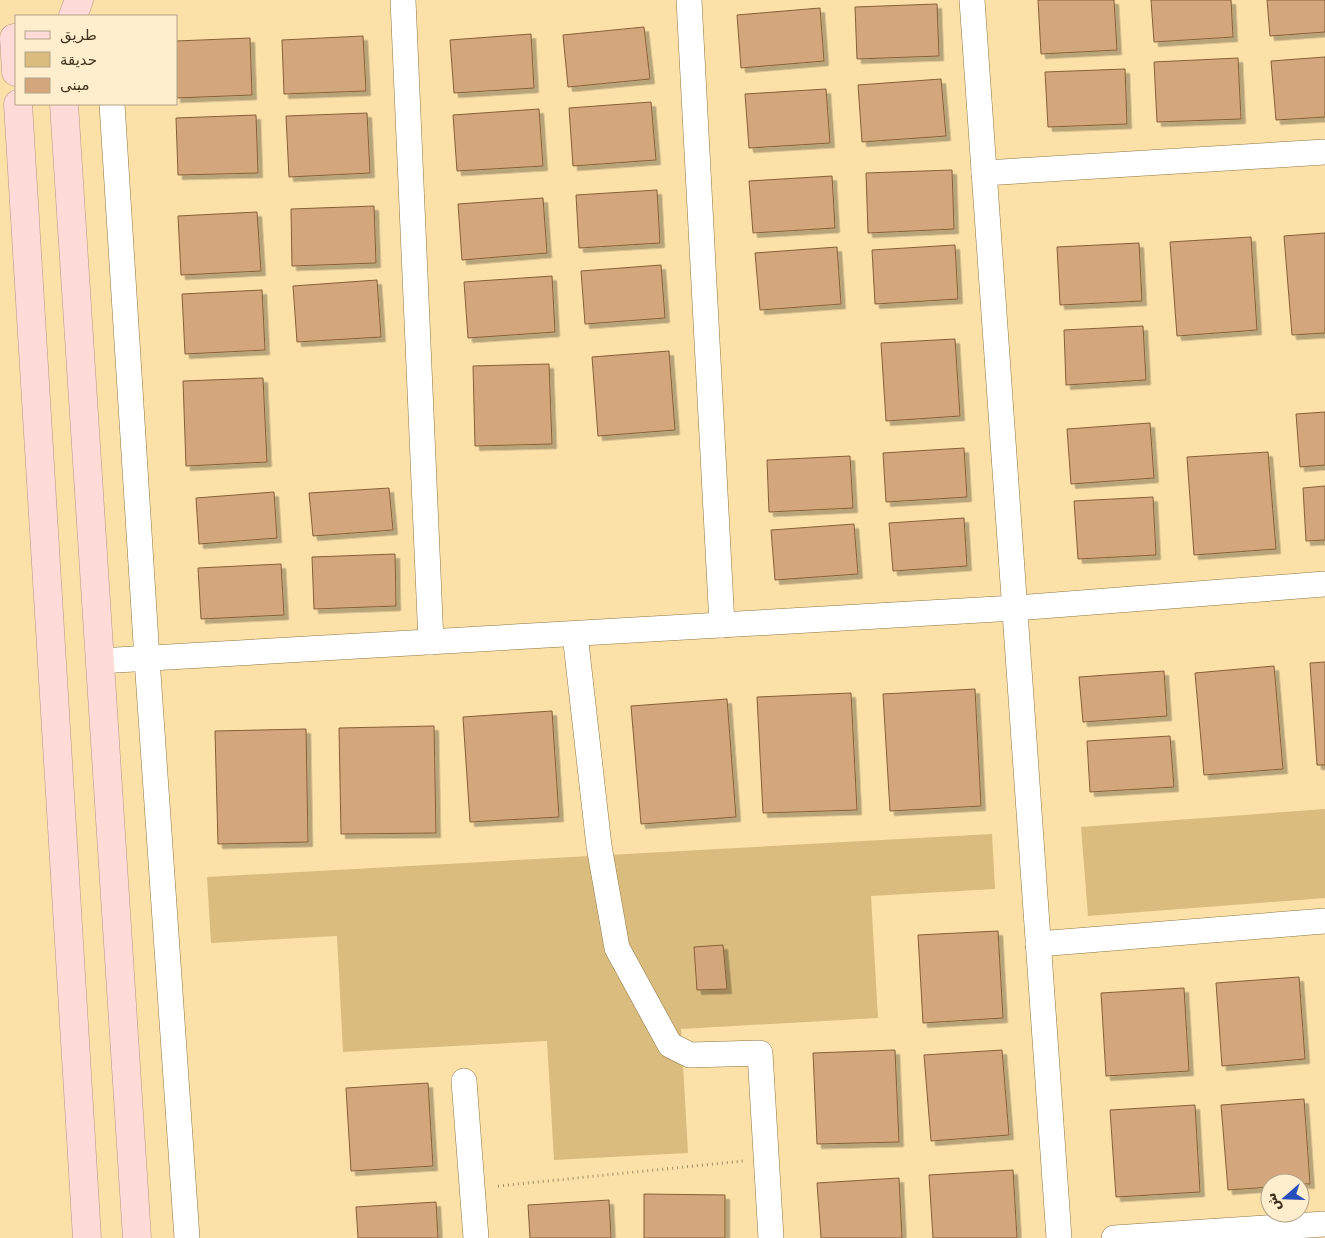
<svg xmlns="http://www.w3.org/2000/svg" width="1325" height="1238" font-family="'DejaVu Sans','Noto Naskh Arabic',sans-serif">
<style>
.green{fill:#dabc7e}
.building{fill:#d3a67c;stroke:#886037;filter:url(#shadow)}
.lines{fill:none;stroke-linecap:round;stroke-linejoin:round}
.minor-casing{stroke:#8e7641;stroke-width:26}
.major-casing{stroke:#ba9185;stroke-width:29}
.path{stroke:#a39067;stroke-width:3;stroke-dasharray:1 4;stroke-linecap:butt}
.minor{stroke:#fff;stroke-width:25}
.major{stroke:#fedbd7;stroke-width:28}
</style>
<defs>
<filter id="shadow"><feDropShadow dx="4.5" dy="4.5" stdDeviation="0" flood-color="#0004"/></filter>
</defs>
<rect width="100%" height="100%" fill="#fbe0a8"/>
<g class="green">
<path d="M1325,809V898L1088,916L1081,827Z"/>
<path d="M992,834L995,889L871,896L878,1018L681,1029L688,1153L554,1160L547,1041L343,1052L337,936L211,943L207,877Z"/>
</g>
<g class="building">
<path d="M1038,0H1114L1117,50L1041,54Z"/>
<path d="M1151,0H1231L1233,37L1154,42Z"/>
<path d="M1267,0H1325V32L1270,36Z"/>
<path d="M937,4L939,56L857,59L855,7Z"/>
<path d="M820,8L824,61L741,68L737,15Z"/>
<path d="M644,27L650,79L568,87L563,35Z"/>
<path d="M531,34L534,88L454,93L450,40Z"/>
<path d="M363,36L366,91L284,94L282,40Z"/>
<path d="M250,38L252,95L176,98V41Z"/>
<path d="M1325,57V117L1276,120L1271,61Z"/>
<path d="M1238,58L1241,119L1157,122L1154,62Z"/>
<path d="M1125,69L1127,124L1048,127L1045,72Z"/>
<path d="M941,79L946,136L862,142L858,85Z"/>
<path d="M826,89L830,143L749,148L745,94Z"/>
<path d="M651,102L656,160L573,166L569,108Z"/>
<path d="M539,109L543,166L457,171L453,115Z"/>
<path d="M367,113L370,173L289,177L286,116Z"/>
<path d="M256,115L258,173L178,175L176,118Z"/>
<path d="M952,170L954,229L868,233L866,173Z"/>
<path d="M832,176L835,228L753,233L749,181Z"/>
<path d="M657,190L660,243L579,248L576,195Z"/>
<path d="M543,198L547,253L462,260L458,204Z"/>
<path d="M374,206L376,263L292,266L291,209Z"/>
<path d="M257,212L261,271L181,275L178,216Z"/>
<path d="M1325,233V333L1292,335L1284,236Z"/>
<path d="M1251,237L1257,330L1177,336L1170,242Z"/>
<path d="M1139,243L1142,301L1060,305L1057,247Z"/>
<path d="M955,245L958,299L875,304L872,250Z"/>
<path d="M837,247L841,304L760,310L755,253Z"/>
<path d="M661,265L665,318L585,324L581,271Z"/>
<path d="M552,276L555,332L468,338L464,282Z"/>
<path d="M377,280L381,337L297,342L293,286Z"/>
<path d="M262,290L265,350L185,354L182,294Z"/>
<path d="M1143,326L1146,380L1066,385L1064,330Z"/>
<path d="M955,339L960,416L886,421L881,343Z"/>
<path d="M669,351L675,430L598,436L592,357Z"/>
<path d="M549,364L552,444L475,446L473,366Z"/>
<path d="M263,378L267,462L186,466L183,381Z"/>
<path d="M1325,412V465L1300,467L1296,414Z"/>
<path d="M1150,423L1154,478L1071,484L1067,429Z"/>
<path d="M964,448L967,497L886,502L883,453Z"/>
<path d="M1268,452L1276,549L1194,555L1187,457Z"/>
<path d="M850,456L853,508L769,512L767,460Z"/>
<path d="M1325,486V540L1306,541L1303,488Z"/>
<path d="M389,488L393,530L313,536L309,493Z"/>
<path d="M274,492L277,538L199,544L196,498Z"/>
<path d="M1153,497L1156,555L1078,559L1074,501Z"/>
<path d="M964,518L967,566L893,571L889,523Z"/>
<path d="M854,524L858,574L775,580L771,530Z"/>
<path d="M395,554L396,606L314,609L312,557Z"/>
<path d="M281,564L284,615L201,619L198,568Z"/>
<path d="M1325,662V765H1317L1310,663Z"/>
<path d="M1274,666L1283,769L1204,775L1195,673Z"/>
<path d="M1164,671L1167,716L1083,722L1079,677Z"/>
<path d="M975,689L981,806L890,811L883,694Z"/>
<path d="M851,693L857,810L763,813L757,697Z"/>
<path d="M727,699L736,817L641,824L631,706Z"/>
<path d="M552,711L559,817L470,822L463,717Z"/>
<path d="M434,726L436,833L341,834L339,728Z"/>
<path d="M306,729L308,842L218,844L215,731Z"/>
<path d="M1170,736L1174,787L1090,792L1087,741Z"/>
<path d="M998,931L1003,1018L923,1023L918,935Z"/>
<path d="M723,945L727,989L697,990L694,947Z"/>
<path d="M1299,977L1305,1059L1222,1066L1216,983Z"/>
<path d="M1184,988L1189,1071L1106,1076L1101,993Z"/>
<path d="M895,1050L899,1142L817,1144L813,1053Z"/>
<path d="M1002,1050L1009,1135L931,1141L924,1055Z"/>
<path d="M428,1083L433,1166L351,1171L346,1088Z"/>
<path d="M1304,1099L1310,1184L1270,1183V1187L1228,1190L1221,1105Z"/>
<path d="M1195,1105L1200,1192L1116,1197L1110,1110Z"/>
<path d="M1013,1170L1017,1238H933L929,1175Z"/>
<path d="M899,1178L902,1238H821L817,1183Z"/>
<path d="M644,1194L725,1195V1238H644Z"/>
<path d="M609,1200L611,1238H530L528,1205Z"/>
<path d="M436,1202L438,1238H358L356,1207Z"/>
</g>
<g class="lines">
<g class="minor-casing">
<g id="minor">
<path d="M403,0L431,642"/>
<path d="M689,0L722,625"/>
<path d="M972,0L1059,1238"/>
<path d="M112,104L147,659L187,1238"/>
<path d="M984,173L1325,152"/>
<path d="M575,634L599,846L617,948L670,1045L690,1055L760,1053L771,1238"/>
<path d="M99,661L1015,608L1325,584"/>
<path d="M1038,944L1325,921"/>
<path d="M464,1081L476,1238"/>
<path d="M1114,1238L1325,1224"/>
</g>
</g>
<g class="major-casing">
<g id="major">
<path d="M73,16L79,0"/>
<path d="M14,38L16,72"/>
<path d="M18,104L87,1238"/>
<path d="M64,104L137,1238"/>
</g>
</g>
<path class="path" d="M498,1186L743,1161"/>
<use href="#minor" class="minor"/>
<use href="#major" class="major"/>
</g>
<rect x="15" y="15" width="162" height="90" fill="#ffeecd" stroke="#b2a387"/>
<rect x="25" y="31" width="25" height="8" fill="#fedbd7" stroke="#b2a387"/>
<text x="60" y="40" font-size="15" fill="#3e331d">طريق</text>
<rect x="25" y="52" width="25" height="15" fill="#dabc7e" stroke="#b2a387"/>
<text x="60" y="65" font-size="15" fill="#3e331d">حديقة</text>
<rect x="25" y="78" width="25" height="15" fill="#d3a67c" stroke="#b2a387"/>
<text x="60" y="90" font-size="15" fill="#3e331d">مبنى</text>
<g transform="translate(1285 1198) rotate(250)"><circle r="24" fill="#ffeecd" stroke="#b2a387"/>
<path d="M0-4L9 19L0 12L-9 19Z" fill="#264ebd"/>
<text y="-8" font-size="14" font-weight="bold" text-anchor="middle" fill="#3e331d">ش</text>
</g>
</svg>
